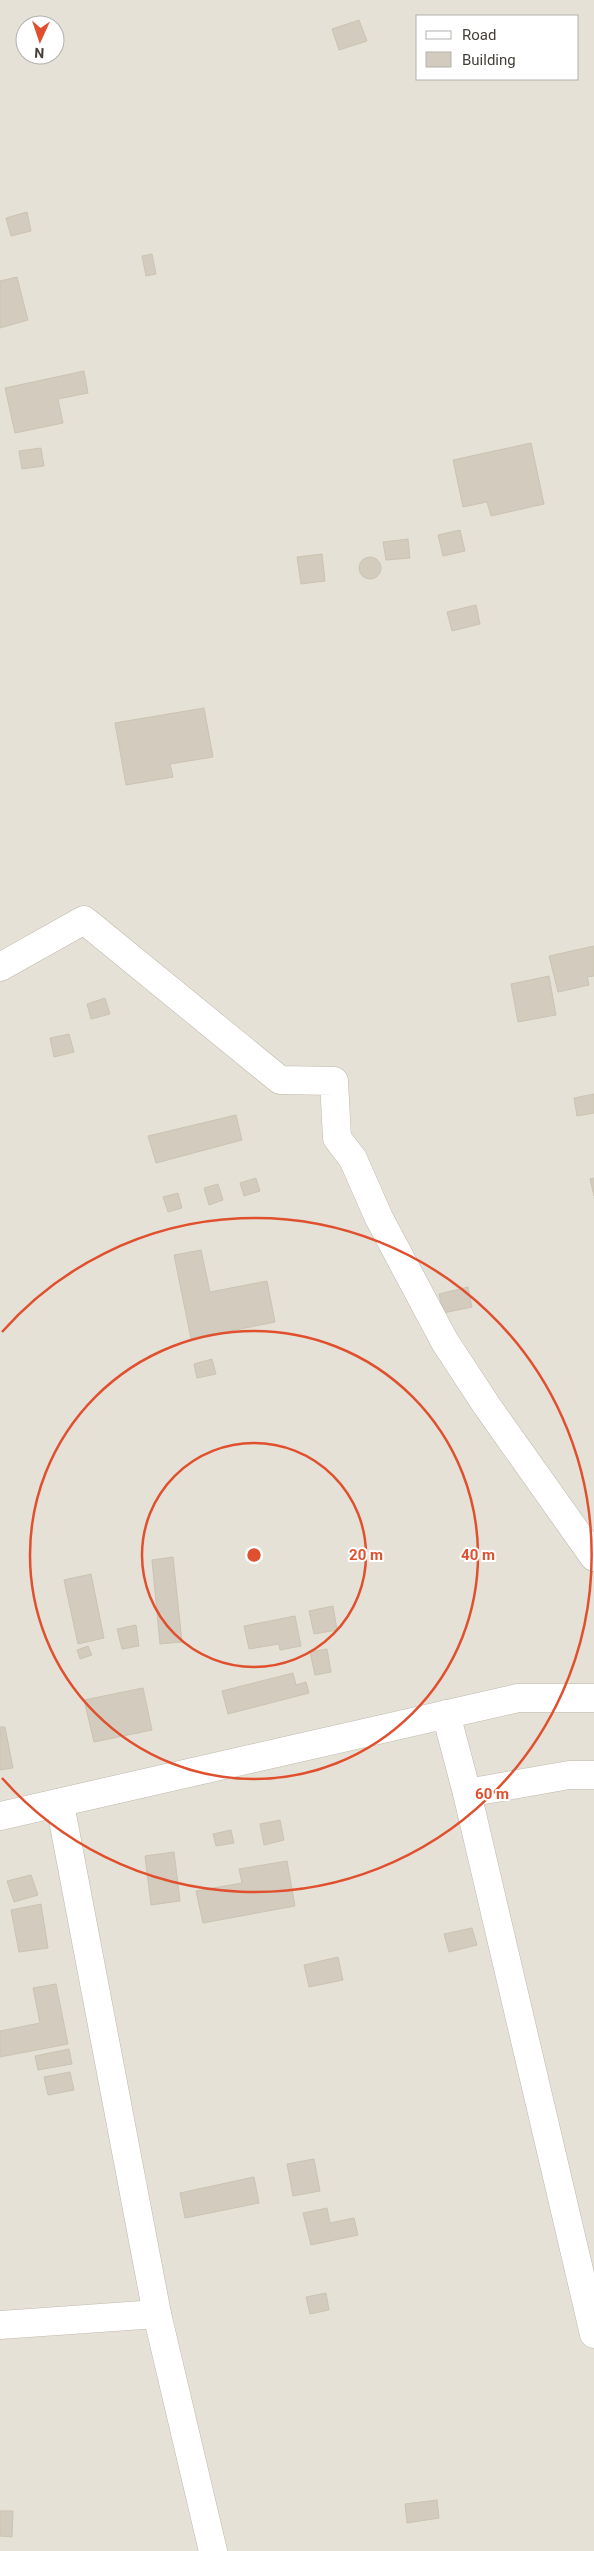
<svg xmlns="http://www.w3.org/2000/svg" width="594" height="2551" font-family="Roboto,sans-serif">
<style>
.residential{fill:#e5e1d6;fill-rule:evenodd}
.building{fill:#d2cbbe;stroke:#ccc3b2}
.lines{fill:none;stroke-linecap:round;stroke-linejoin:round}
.minor-casing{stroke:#bfb9ad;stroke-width:29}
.minor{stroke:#fff;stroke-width:28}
.ring{fill:none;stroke:#e1502e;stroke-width:2.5}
.centre{fill:#e1502e;stroke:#fff;stroke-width:2.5}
.ring-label{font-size:15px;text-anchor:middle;font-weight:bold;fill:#e1502e;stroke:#fff;stroke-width:4;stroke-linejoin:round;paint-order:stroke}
</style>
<rect width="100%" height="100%" fill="#f1efe7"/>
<path class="residential" d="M0,0H594V2551H0ZM418,16H578V79H418ZM25,25H55V55H25Z"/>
<g class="building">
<path d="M359,20L367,41L339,50L332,29Z"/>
<path d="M27,212L31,231L11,236L6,218Z"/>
<path d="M152,254L156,274L146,276L142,256Z"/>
<path d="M17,277L28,320L0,328V281Z"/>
<path d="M84,371L88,393L58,399L63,423L15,433L5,388Z"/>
<path d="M531,443L544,504L491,516L487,502L463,507L453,460Z"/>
<path d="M41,448L44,466L22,469L19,451Z"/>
<path d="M460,530L465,551L443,556L438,535Z"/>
<path d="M408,539L410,558L386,560L383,542Z"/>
<path d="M322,554L325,581L301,584L297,557Z"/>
<circle cx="370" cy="568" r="11"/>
<path d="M476,605L480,624L452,631L447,612Z"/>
<path d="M204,708L213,757L170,764L173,777L126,785L115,723Z"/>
<path d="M594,946V976L587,977L589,985L558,992L549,956Z"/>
<path d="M549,976L556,1015L518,1022L511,984Z"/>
<path d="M105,998L110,1014L91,1019L87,1004Z"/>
<path d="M69,1034L74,1052L54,1057L50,1038Z"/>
<path d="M594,1094V1113L577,1116L574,1098Z"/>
<path d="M236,1115L242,1140L156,1163L148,1136Z"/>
<path d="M256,1178L260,1191L244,1196L240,1183Z"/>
<path d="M594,1178V1196L590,1179Z"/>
<path d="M218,1184L223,1200L209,1205L204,1188Z"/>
<path d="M178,1193L182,1208L168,1212L163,1197Z"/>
<path d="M201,1250L210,1292L267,1281L275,1322L191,1339L174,1255Z"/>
<path d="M468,1287L472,1307L443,1313L439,1294Z"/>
<path d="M212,1359L216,1374L197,1378L194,1364Z"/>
<path d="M173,1557L182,1642L160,1644L152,1560Z"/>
<path d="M91,1574L104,1638L78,1644L64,1580Z"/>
<path d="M333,1606L337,1630L314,1634L309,1611Z"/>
<path d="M295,1616L301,1646L280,1650L279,1644L249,1649L244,1626Z"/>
<path d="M136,1625L139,1646L122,1649L117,1629Z"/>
<path d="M88,1646L92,1655L80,1659L77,1650Z"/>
<path d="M327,1649L331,1672L315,1675L310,1652Z"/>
<path d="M293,1673L296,1685L306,1682L309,1693L228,1714L222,1691Z"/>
<path d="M143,1688L152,1730L94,1742L84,1700Z"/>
<path d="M0,1727H5L13,1768L0,1770Z"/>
<path d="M280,1820L284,1840L264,1845L260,1824Z"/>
<path d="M231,1830L234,1843L216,1846L213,1834Z"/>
<path d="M174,1852L180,1901L151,1905L145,1856Z"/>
<path d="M287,1861L295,1906L203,1923L196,1891L242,1883L239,1869Z"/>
<path d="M31,1875L38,1895L14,1902L7,1881Z"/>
<path d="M41,1904L48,1948L19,1952L11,1910Z"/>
<path d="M472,1928L477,1945L449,1952L444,1934Z"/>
<path d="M338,1957L343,1980L309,1987L304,1965Z"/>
<path d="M56,1984L68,2044L0,2057V2031L40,2023L33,1988Z"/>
<path d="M69,2049L72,2064L38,2070L35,2056Z"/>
<path d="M70,2072L74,2090L48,2095L44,2077Z"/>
<path d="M314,2159L320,2191L293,2196L287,2164Z"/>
<path d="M254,2177L259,2203L185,2218L180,2193Z"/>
<path d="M327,2208L330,2223L354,2218L358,2235L311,2245L303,2213Z"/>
<path d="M326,2293L329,2310L310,2314L306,2297Z"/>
<path d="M437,2500L439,2518L407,2523L405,2504Z"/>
<path d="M0,2511H13L12,2537L0,2536Z"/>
</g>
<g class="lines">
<g class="minor-casing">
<g id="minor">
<path d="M0,967L84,920L280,1080L334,1081L337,1138L353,1159L379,1218L445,1342L487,1406L594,1557"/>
<path d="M446,1714L467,1793L594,2334"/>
<path d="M467,1793L569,1775H594"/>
<path d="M60,1804L157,2314"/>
<path d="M0,1816L518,1698H594"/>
<path d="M0,2325L157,2314L213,2551"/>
</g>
</g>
<use href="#minor" class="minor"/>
</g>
<g class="ring">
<circle cx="254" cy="1555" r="112"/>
<circle cx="254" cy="1555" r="224"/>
<path d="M2 1332A337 337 0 1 1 2 1778"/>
</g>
<circle cx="254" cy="1555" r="8" class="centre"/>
<g class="ring-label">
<text x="366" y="1560">20 m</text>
<text x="478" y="1560">40 m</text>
<text x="492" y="1799">60 m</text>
</g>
<rect x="416" y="15" width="162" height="65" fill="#ffffff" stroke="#b4b2af"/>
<rect x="426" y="31" width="25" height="8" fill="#ffffff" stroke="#b4b2af"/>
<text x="462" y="40" font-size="15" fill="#443f37">Road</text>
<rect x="426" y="52" width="25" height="15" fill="#d2cbbe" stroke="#b4b2af"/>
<text x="462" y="65" font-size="15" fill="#443f37">Building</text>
<g transform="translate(40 40) rotate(183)"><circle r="24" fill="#ffffff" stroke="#b4b2af"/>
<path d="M0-4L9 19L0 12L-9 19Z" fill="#e1502e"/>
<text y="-8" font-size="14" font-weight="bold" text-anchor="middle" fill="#443f37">N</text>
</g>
</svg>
